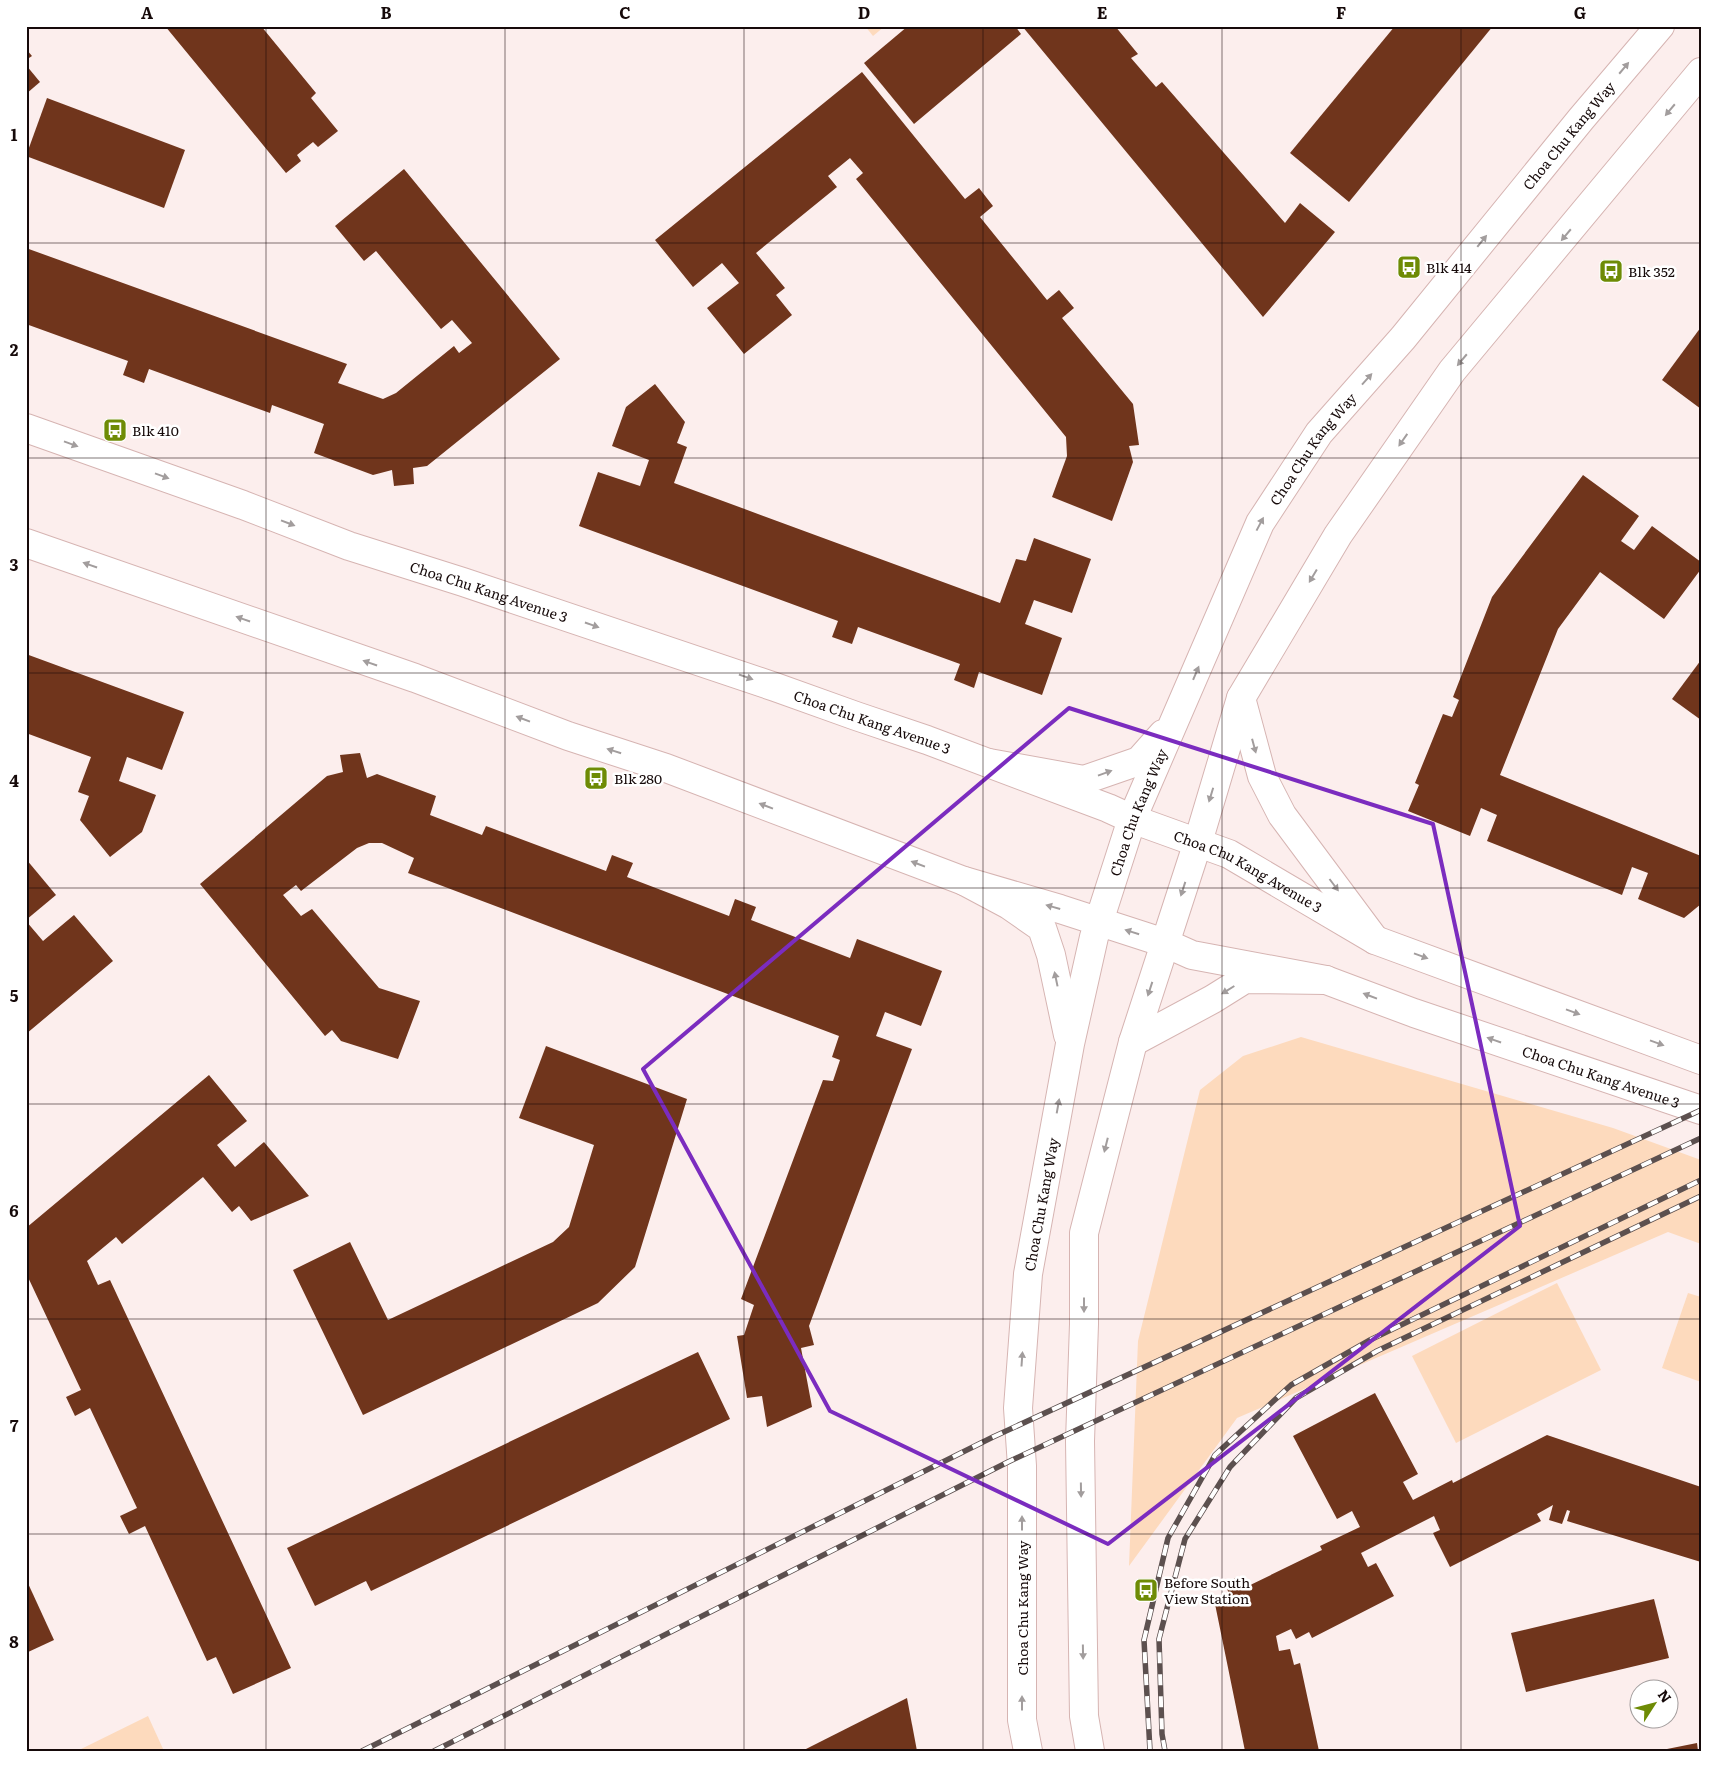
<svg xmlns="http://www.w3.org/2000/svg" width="1727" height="1777" font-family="Literata,serif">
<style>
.green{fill:#fddabd}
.building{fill:#70351c}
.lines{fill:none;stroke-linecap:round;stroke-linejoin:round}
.tertiary-casing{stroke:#d6b4b2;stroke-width:30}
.secondary-casing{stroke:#d6b4b2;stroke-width:30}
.tertiary{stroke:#fff;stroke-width:28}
.secondary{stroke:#fff;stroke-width:28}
.rail-casing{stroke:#5c504f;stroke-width:5.5}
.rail{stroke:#fff;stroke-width:4;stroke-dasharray:11;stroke-linecap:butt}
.oneway{fill:#a29d9d}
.marked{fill:none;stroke:#7b2cbf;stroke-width:4;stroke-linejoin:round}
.grid{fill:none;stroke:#160a0a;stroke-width:1;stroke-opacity:0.55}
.labels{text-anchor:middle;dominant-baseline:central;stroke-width:5;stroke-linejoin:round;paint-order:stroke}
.street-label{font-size:14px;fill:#160a0a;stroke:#fff}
.poi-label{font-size:14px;fill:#160a0a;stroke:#fff;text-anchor:start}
.neatline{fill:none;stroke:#160a0a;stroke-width:2}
.grid-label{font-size:16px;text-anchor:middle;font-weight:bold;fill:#160a0a}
</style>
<rect width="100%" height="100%" fill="#fceeed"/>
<g class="green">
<path d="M865,26H885L873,36Z"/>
<path d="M1301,1037L1613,1128L1701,1160V1244L1668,1232L1237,1418L1129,1566L1138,1341L1200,1090L1243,1056Z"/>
<path d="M1557,1283L1601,1370L1456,1443L1412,1356Z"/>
<path d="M1688,1293L1701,1297V1382L1662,1368Z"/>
<path d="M148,1716L164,1751H77Z"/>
</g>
<g class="building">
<path d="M165,26H261L316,93L311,98L338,131L318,147L313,142L297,155L301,161L286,173Z"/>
<path d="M908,26H1015L1021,34L914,124L864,63Z"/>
<path d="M1022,26H1115L1138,54L1131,58L1156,87L1162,82L1285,223L1300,203L1335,232L1263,317Z"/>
<path d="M1395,26H1493L1349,202L1290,153Z"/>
<path d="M26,49L32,56L26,60Z"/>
<path d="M26,65L40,82L26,94Z"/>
<path d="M862,72L965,199L979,188L993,206L980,217L1047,300L1059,290L1074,308L1062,318L1133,404L1139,445L1129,446L1133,462L1112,521L1052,497L1067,456L1066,437L856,179L863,173L850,158L828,176L837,187L756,253L785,288L776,295L792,315L744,354L707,308L739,283L722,263L693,287L655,240Z"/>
<path d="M47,98L185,150L164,208L26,156Z"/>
<path d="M404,169L560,359L427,466L413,468L414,484L394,486L392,470L373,475L314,453L324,424L272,405L270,413L149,369L144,383L123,375L128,361L26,324V248L347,364L338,383L383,399L396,393L454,346L459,353L472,343L452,320L441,329L376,251L364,261L335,226Z"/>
<path d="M1701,327V409L1662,380Z"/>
<path d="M655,384L685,422L677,443L687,447L674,483L1000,603L1016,559L1026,561L1034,538L1091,559L1072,613L1034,600L1025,624L1062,638L1042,695L979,672L974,688L954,680L960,664L858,627L852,644L832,637L838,621L579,526L598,472L640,486L649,460L612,446L626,407Z"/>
<path d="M1583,475L1639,516L1621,541L1634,550L1652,526L1701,562V569L1664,619L1600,572L1558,629L1500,775L1701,856V904L1684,918L1638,899L1648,873L1632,867L1622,895L1487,841L1497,815L1481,808L1470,836L1408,811L1419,785L1415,783L1443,714L1452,717L1459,700L1453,697L1492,597Z"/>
<path d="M26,654L184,712L162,770L127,757L119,781L156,795L142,832L110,857L80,820L89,796L78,792L91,757L26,733Z"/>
<path d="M1701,660V720L1672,699Z"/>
<path d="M360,753L367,778L377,774L436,796L430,815L482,835L486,826L606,871L612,855L633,863L627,877L729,916L735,899L756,907L751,920L850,958L857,939L942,971L921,1026L885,1012L876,1036L912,1049L809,1326L814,1345L801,1348L812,1407L767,1427L762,1396L747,1398L737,1336L744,1335L754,1305L741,1299L823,1080L833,1081L840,1060L832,1057L839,1036L408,873L414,858L382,843H369L357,848L301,891L296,885L283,895L301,916L312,909L379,988L420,1001L398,1059L341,1041L332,1030L325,1036L200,884L327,776L343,772L340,755Z"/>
<path d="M26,859L56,895L26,920Z"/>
<path d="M74,915L113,961L26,1034V921L43,941Z"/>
<path d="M546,1046L687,1099L635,1267L598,1303L363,1415L293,1270L350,1242L388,1320L553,1242L569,1227L594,1145L519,1118Z"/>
<path d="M209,1075L247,1121L217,1145L235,1167L264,1142L309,1196L251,1221L239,1206L232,1212L203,1177L122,1244L116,1237L87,1261L98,1285L110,1280L291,1668L233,1694L216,1657L207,1661L145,1526L129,1534L120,1516L137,1508L90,1408L75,1416L66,1397L81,1390L26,1273V1228Z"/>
<path d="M698,1352L730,1419L371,1591L366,1581L315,1606L287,1548Z"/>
<path d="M1375,1393L1418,1474L1403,1482L1413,1500L1452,1480L1453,1483L1547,1435L1701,1487V1562L1567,1521L1570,1511L1567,1510L1562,1524L1549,1520L1553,1505L1537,1514L1541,1521L1450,1567L1433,1533L1440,1530L1434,1516L1361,1553L1368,1567L1376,1563L1394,1596L1312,1638L1309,1632L1296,1639L1291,1629L1276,1636L1279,1651L1290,1649L1294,1665L1300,1663L1319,1751H1245L1215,1604L1230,1596L1225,1584L1237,1577L1242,1589L1322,1550L1320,1546L1360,1527L1352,1511L1337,1519L1293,1436Z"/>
<path d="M26,1579L54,1640L26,1653Z"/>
<path d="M1654,1599L1669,1658L1526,1692L1511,1633Z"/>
<path d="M907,1698L917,1751H802Z"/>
<path d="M1697,1743L1698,1751H1662V1750Z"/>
</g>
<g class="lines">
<g class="tertiary-casing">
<g id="tertiary">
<path id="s1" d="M26,428L243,505L349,546L463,582L775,687L856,716L927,740L1108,808L1132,819L1229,854L1375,940L1701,1060"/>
<path id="s2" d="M26,543L415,678L568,736L666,768L964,881L1060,909L1165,943L1192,955L1326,980L1414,1013L1701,1110"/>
</g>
</g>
<g class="secondary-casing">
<g id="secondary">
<path d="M1241,698L1262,776L1282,815L1375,940"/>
<path d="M989,763L1084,780L1139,761L1163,734"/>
<path d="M964,881L1009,905L1042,928L1051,955L1068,1035"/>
<path d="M1133,1042L1213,999L1245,979L1326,980"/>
<path id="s3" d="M1028,1751L1022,1720V1466L1018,1408L1028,1274L1070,1044L1094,937L1132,819L1260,523L1319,433L1403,338L1581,119L1660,26"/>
<path d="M1090,1751L1084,1716L1080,1441L1084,1324V1233L1133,1042L1198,842L1241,698L1338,535L1452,371L1701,72"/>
</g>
</g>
<use href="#tertiary" class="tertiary"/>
<use href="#secondary" class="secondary"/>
<g class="rail-casing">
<g id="rail">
<path d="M362,1751L993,1437L1701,1110"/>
<path d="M434,1751L1008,1462L1701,1138"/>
<path d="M1150,1751L1144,1640L1168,1538L1215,1455L1291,1385L1370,1340L1701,1180"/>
<path d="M1165,1751L1162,1734L1159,1639L1185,1539L1230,1467L1296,1398L1377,1351L1701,1196"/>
</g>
</g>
<use href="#rail" class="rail"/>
</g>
<defs><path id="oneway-solid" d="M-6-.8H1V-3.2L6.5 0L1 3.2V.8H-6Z" transform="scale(1.25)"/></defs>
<g class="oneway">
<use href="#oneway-solid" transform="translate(1624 68) rotate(-50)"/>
<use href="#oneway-solid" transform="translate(1670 110) rotate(130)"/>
<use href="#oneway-solid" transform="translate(1566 235) rotate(130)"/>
<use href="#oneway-solid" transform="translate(1482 241) rotate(-51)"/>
<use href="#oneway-solid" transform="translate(1462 360) rotate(130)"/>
<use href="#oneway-solid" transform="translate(1367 379) rotate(-48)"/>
<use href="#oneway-solid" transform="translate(1403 440) rotate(125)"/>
<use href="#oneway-solid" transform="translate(71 444) rotate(20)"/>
<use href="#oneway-solid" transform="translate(162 476) rotate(20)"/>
<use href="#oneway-solid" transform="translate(288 523) rotate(21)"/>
<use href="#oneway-solid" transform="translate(1260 524) rotate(-62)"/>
<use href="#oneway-solid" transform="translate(90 565) rotate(-161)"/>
<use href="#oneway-solid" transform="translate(1313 576) rotate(121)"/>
<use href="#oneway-solid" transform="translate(243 619) rotate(-161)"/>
<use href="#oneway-solid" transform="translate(592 625) rotate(19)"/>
<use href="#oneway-solid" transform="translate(370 663) rotate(-161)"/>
<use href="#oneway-solid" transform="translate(1196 673) rotate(-67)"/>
<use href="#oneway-solid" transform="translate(746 677) rotate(19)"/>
<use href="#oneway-solid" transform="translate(523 719) rotate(-159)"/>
<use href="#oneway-solid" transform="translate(1254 746) rotate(75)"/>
<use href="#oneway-solid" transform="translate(614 751) rotate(-162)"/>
<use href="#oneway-solid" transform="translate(1105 773) rotate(-20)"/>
<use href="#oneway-solid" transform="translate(1211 795) rotate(107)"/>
<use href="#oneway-solid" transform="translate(766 806) rotate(-159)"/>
<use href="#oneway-solid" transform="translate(918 864) rotate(-159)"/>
<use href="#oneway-solid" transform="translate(1334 885) rotate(53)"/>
<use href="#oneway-solid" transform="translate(1183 889) rotate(108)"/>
<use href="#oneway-solid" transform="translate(1053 907) rotate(-164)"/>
<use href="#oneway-solid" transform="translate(1132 932) rotate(-162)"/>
<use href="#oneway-solid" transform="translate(1421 956) rotate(20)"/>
<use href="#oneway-solid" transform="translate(1056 979) rotate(-102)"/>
<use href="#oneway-solid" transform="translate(1150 989) rotate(108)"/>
<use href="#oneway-solid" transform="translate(1228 990) rotate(148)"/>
<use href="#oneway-solid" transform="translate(1370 996) rotate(-159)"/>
<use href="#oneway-solid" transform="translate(1573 1012) rotate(20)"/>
<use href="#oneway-solid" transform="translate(1494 1040) rotate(-161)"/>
<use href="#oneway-solid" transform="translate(1657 1043) rotate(20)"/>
<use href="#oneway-solid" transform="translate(1058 1106) rotate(-80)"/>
<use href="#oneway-solid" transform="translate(1106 1145) rotate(104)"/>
<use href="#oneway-solid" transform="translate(1084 1305) rotate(90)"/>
<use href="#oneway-solid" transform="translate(1022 1359) rotate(-86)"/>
<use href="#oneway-solid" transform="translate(1081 1490) rotate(89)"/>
<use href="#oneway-solid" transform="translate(1022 1523) rotate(-90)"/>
<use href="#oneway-solid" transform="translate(1083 1652) rotate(89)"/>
<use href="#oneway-solid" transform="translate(1022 1703) rotate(-90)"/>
</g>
<path class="marked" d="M1069,708L1433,824L1520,1226L1108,1544L830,1411L643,1069Z"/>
<path class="grid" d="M266,26V1751M505,26V1751M744,26V1751M983,26V1751M1222,26V1751M1461,26V1751M26,243H1701M26,458H1701M26,673H1701M26,888H1701M26,1104H1701M26,1319H1701M26,1534H1701"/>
<defs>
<g id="bus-square" transform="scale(1.25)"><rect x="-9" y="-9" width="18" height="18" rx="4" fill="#6e8b05" stroke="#fff"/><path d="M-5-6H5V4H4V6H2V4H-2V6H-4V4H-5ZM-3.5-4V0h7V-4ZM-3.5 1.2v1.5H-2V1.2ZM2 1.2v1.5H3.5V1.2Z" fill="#fff"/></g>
</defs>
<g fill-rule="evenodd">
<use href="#bus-square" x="1409" y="267"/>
<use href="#bus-square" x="1611" y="271"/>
<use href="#bus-square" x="115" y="430"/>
<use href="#bus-square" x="596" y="778"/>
<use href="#bus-square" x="1146" y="1590"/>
</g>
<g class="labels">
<g class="street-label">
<text stroke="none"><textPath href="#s3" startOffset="1764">Choa Chu Kang Way</textPath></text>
<text stroke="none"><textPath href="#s3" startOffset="1359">Choa Chu Kang Way</textPath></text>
<text stroke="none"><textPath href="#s1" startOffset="491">Choa Chu Kang Avenue 3</textPath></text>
<text stroke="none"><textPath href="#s1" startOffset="896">Choa Chu Kang Avenue 3</textPath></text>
<text stroke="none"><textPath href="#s3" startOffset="954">Choa Chu Kang Way</textPath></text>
<text stroke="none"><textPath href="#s1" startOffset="1301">Choa Chu Kang Avenue 3</textPath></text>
<text stroke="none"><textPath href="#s2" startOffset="1665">Choa Chu Kang Avenue 3</textPath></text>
<text stroke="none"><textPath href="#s3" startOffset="549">Choa Chu Kang Way</textPath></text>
<text transform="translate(1022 1608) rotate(-90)">Choa Chu Kang Way</text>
</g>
<g class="poi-label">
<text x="1426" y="267">Blk 414</text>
<text x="1628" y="271">Blk 352</text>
<text x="132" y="430">Blk 410</text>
<text x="614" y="778">Blk 280</text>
<text x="1164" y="1582">Before South<tspan x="1164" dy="16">View Station</tspan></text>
</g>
</g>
<rect width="1727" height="1777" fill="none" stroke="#ffffff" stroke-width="55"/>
<g transform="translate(1654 1704) rotate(54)"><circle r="24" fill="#ffffff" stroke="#a29d9d"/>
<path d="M0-4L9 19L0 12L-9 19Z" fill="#6e8b05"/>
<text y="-8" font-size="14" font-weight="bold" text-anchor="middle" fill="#160a0a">N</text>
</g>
<rect x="28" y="28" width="1672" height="1722" class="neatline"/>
<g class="grid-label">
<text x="147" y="19">A</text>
<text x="386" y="19">B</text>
<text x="625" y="19">C</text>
<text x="864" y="19">D</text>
<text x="1102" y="19">E</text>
<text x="1341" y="19">F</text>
<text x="1580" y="19">G</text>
<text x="14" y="141">1</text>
<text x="14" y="356">2</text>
<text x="14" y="571">3</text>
<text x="14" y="787">4</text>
<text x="14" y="1002">5</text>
<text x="14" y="1217">6</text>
<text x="14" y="1432">7</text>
<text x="14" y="1648">8</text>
</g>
</svg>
